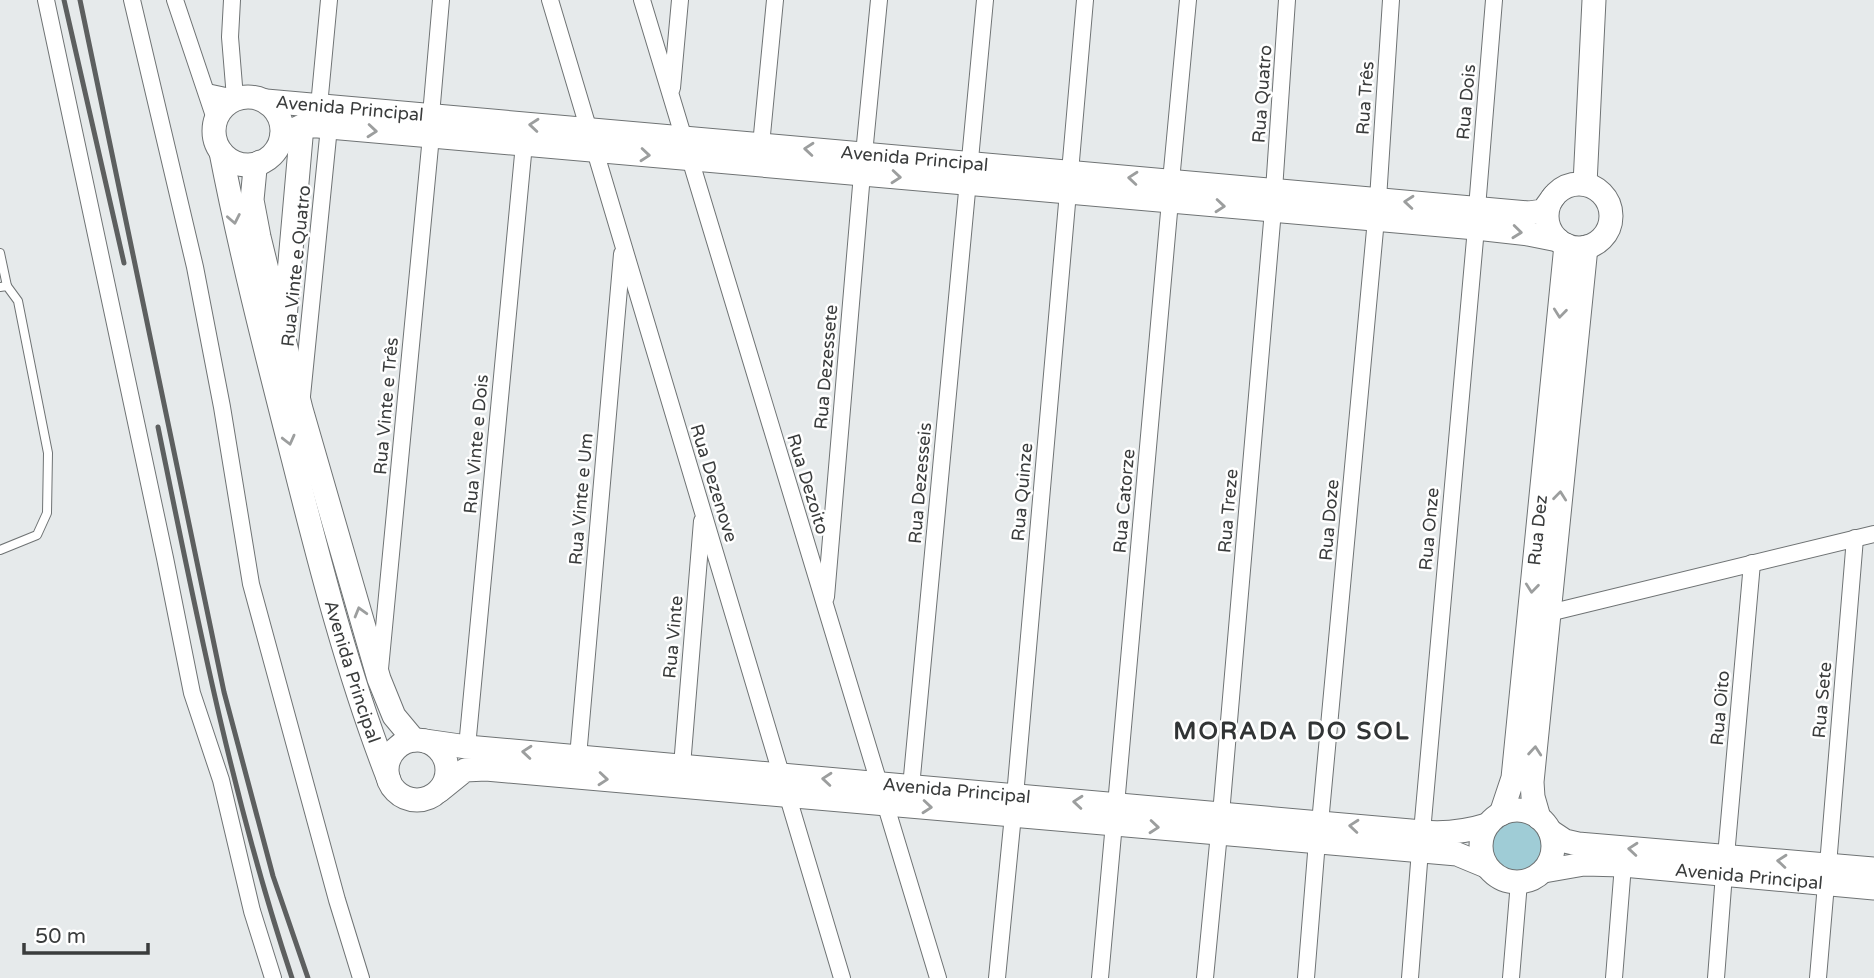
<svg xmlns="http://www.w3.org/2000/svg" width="1874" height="978" font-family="'Varela Round',sans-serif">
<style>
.green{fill:#9fccd6}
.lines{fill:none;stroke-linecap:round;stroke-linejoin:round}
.lane-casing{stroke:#6f7374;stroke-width:10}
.street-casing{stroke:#6f7374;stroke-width:18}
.secondary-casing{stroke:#6f7374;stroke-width:25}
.lane{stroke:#fff;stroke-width:8}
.street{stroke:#fff;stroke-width:16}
.secondary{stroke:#fff;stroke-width:23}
.rail{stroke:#5d5f5f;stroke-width:5}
.oneway{stroke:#9c9e9e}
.labels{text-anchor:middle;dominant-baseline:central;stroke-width:5;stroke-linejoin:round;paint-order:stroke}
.street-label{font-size:18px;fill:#3a3c3c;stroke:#fff}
.district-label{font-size:24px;font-weight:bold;letter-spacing:2px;fill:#313435;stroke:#fff}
</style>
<rect width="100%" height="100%" fill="#e6eaeb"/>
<circle class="green" cx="1516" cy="847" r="30"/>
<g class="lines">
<g class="lane-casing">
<g id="lane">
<path d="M0,253L7,286"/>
<path d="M0,287L7,286L18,301L48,453L47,513L37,535L0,550"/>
</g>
</g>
<g class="street-casing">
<g id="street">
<path d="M46,0L165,558L192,693L221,780L252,911L273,978"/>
<path d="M132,0L195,267L222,407L251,584L337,900L361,978"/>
<path d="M175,0L215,119"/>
<path d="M550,0L842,978"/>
<path d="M642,0L938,978"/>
<path d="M672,88L680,0"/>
<path d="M207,92L235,98L230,37L232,0"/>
<path d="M319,106L329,0"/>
<path d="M431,115L441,0"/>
<path d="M761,145L775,0"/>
<path d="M864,154L879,0"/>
<path d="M1070,172L1085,0"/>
<path d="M1171,181L1188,0"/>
<path d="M1274,190L1287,0"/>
<path d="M1378,199L1391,0"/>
<path d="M1477,208L1494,0"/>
<path d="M302,396L329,127"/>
<path d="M826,597L862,174"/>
<path d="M1549,613L1874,534"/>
<path d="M380,669L431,136"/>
<path d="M467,747L524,144"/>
<path d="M578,757L622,254"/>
<path d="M682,766L702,521"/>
<path d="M911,787L985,0"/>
<path d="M1015,796L1068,192"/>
<path d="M1116,805L1170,201"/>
<path d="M1221,814L1273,210"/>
<path d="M1320,823L1376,219"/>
<path d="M1422,832L1476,228"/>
<path d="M1726,856L1752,563"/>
<path d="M1828,865L1855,538"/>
<path d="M997,978L1013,815"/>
<path d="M1100,978L1114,823"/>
<path d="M1205,978L1219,833"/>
<path d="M1306,978L1317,841"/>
<path d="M1410,978L1420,850"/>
<path d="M1511,978L1519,882"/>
<path d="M1614,978L1623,865"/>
<path d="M1716,978L1724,874"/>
<path d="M1818,978L1826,884"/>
</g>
</g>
<g class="secondary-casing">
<g id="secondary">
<circle cx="248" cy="131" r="34"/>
<path id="s1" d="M266,101L1529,213L1543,211L1554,196"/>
<path d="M282,135L302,126H318L1476,228L1528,234L1558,240"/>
<path id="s2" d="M221,152C241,255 267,356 293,458C320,565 349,678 389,780"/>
<path d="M260,162L255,169L252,200L259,237L301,409L379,679L394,716L414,740"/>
<path d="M1585,184L1594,0"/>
<circle cx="1579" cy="216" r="32"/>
<path d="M285,318L302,126"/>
<circle cx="417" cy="770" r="30"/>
<path id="s3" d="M425,741L467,747L1422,832C1445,834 1465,832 1487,825"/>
<path d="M439,791L465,770L486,769L1457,854L1486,866"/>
<circle cx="1517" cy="846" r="36"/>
<path id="s4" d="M1501,814L1513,778L1566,245"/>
<path d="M1539,818L1533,797L1532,782L1586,247"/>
<path d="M1550,831L1565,841L1578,844L1874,869"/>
<path id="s5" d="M1544,871L1584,864L1623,865L1874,888"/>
</g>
</g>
<use href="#lane" class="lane"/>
<use href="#street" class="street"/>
<use href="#secondary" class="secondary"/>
<g class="rail">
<path d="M64,0L124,263"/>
<path d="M80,0L224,692L273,876L308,978"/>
<path d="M158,427C196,613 232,798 292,978"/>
</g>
</g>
<defs><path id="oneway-chevron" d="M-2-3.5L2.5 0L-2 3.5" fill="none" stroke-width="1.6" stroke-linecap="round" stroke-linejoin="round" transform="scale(1.75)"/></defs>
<g class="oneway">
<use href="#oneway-chevron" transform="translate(534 125) rotate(-175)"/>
<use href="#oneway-chevron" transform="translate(372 131) rotate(5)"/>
<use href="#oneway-chevron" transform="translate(809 149) rotate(-175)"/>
<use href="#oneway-chevron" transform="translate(645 155) rotate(5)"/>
<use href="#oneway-chevron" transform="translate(896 177) rotate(5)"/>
<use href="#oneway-chevron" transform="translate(1133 178) rotate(-175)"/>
<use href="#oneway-chevron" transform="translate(1409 202) rotate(-175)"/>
<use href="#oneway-chevron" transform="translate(1220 206) rotate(5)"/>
<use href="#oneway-chevron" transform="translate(234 219) rotate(79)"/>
<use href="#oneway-chevron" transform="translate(1517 232) rotate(6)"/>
<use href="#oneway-chevron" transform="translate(1560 313) rotate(96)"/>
<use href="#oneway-chevron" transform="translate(289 440) rotate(76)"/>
<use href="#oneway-chevron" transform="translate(1560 496) rotate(-84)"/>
<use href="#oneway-chevron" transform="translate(1532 588) rotate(96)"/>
<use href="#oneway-chevron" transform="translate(360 612) rotate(-106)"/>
<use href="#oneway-chevron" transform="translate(1535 751) rotate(-85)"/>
<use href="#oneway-chevron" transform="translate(527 752) rotate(-175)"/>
<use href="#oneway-chevron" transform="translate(603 779) rotate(5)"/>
<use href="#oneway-chevron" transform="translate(827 779) rotate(-175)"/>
<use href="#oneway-chevron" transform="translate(1078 802) rotate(-175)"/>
<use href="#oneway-chevron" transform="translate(927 807) rotate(5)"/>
<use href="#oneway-chevron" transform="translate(1354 826) rotate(-175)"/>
<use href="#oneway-chevron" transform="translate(1154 827) rotate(5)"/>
<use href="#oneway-chevron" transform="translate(1633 849) rotate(-175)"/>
<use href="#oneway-chevron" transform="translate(1782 861) rotate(-175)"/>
</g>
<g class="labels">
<g class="street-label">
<text transform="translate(1262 94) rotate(-86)">Rua Quatro</text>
<text transform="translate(1365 98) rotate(-86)">Rua Três</text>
<text transform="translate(1466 102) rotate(-85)">Rua Dois</text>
<text stroke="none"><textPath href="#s1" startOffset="84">Avenida Principal</textPath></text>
<text stroke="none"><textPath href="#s1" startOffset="651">Avenida Principal</textPath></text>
<text transform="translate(296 266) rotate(-84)">Rua Vinte e Quatro</text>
<text transform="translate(826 367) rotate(-85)">Rua Dezessete</text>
<text transform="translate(386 406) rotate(-85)">Rua Vinte e Três</text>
<text transform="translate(476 444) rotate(-85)">Rua Vinte e Dois</text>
<text transform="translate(714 483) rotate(73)">Rua Dezenove</text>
<text transform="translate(920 483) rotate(-85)">Rua Dezesseis</text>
<text transform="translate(808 484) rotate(73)">Rua Dezoito</text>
<text transform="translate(1022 492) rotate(-85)">Rua Quinze</text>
<text transform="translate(581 499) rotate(-85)">Rua Vinte e Um</text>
<text transform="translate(1124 501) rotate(-85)">Rua Catorze</text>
<text transform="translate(1228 511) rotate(-85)">Rua Treze</text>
<text transform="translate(1329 520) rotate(-85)">Rua Doze</text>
<text transform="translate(1429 529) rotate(-85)">Rua Onze</text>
<text stroke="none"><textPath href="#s4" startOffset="287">Rua Dez</textPath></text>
<text transform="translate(673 637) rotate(-85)">Rua Vinte</text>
<text stroke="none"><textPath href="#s2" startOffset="536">Avenida Principal</textPath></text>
<text transform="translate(1822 700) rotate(-85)">Rua Sete</text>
<text transform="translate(1720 708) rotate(-85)">Rua Oito</text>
<text stroke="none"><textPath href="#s3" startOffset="534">Avenida Principal</textPath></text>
<text stroke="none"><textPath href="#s5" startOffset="206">Avenida Principal</textPath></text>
</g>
<g class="district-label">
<text x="1292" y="731">MORADA DO SOL</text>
</g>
</g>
<path d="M24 943v10h124v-10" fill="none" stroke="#3a3c3c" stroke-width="3.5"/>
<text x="35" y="943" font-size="21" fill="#3a3c3c" stroke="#ffffff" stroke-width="5" paint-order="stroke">50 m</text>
</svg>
